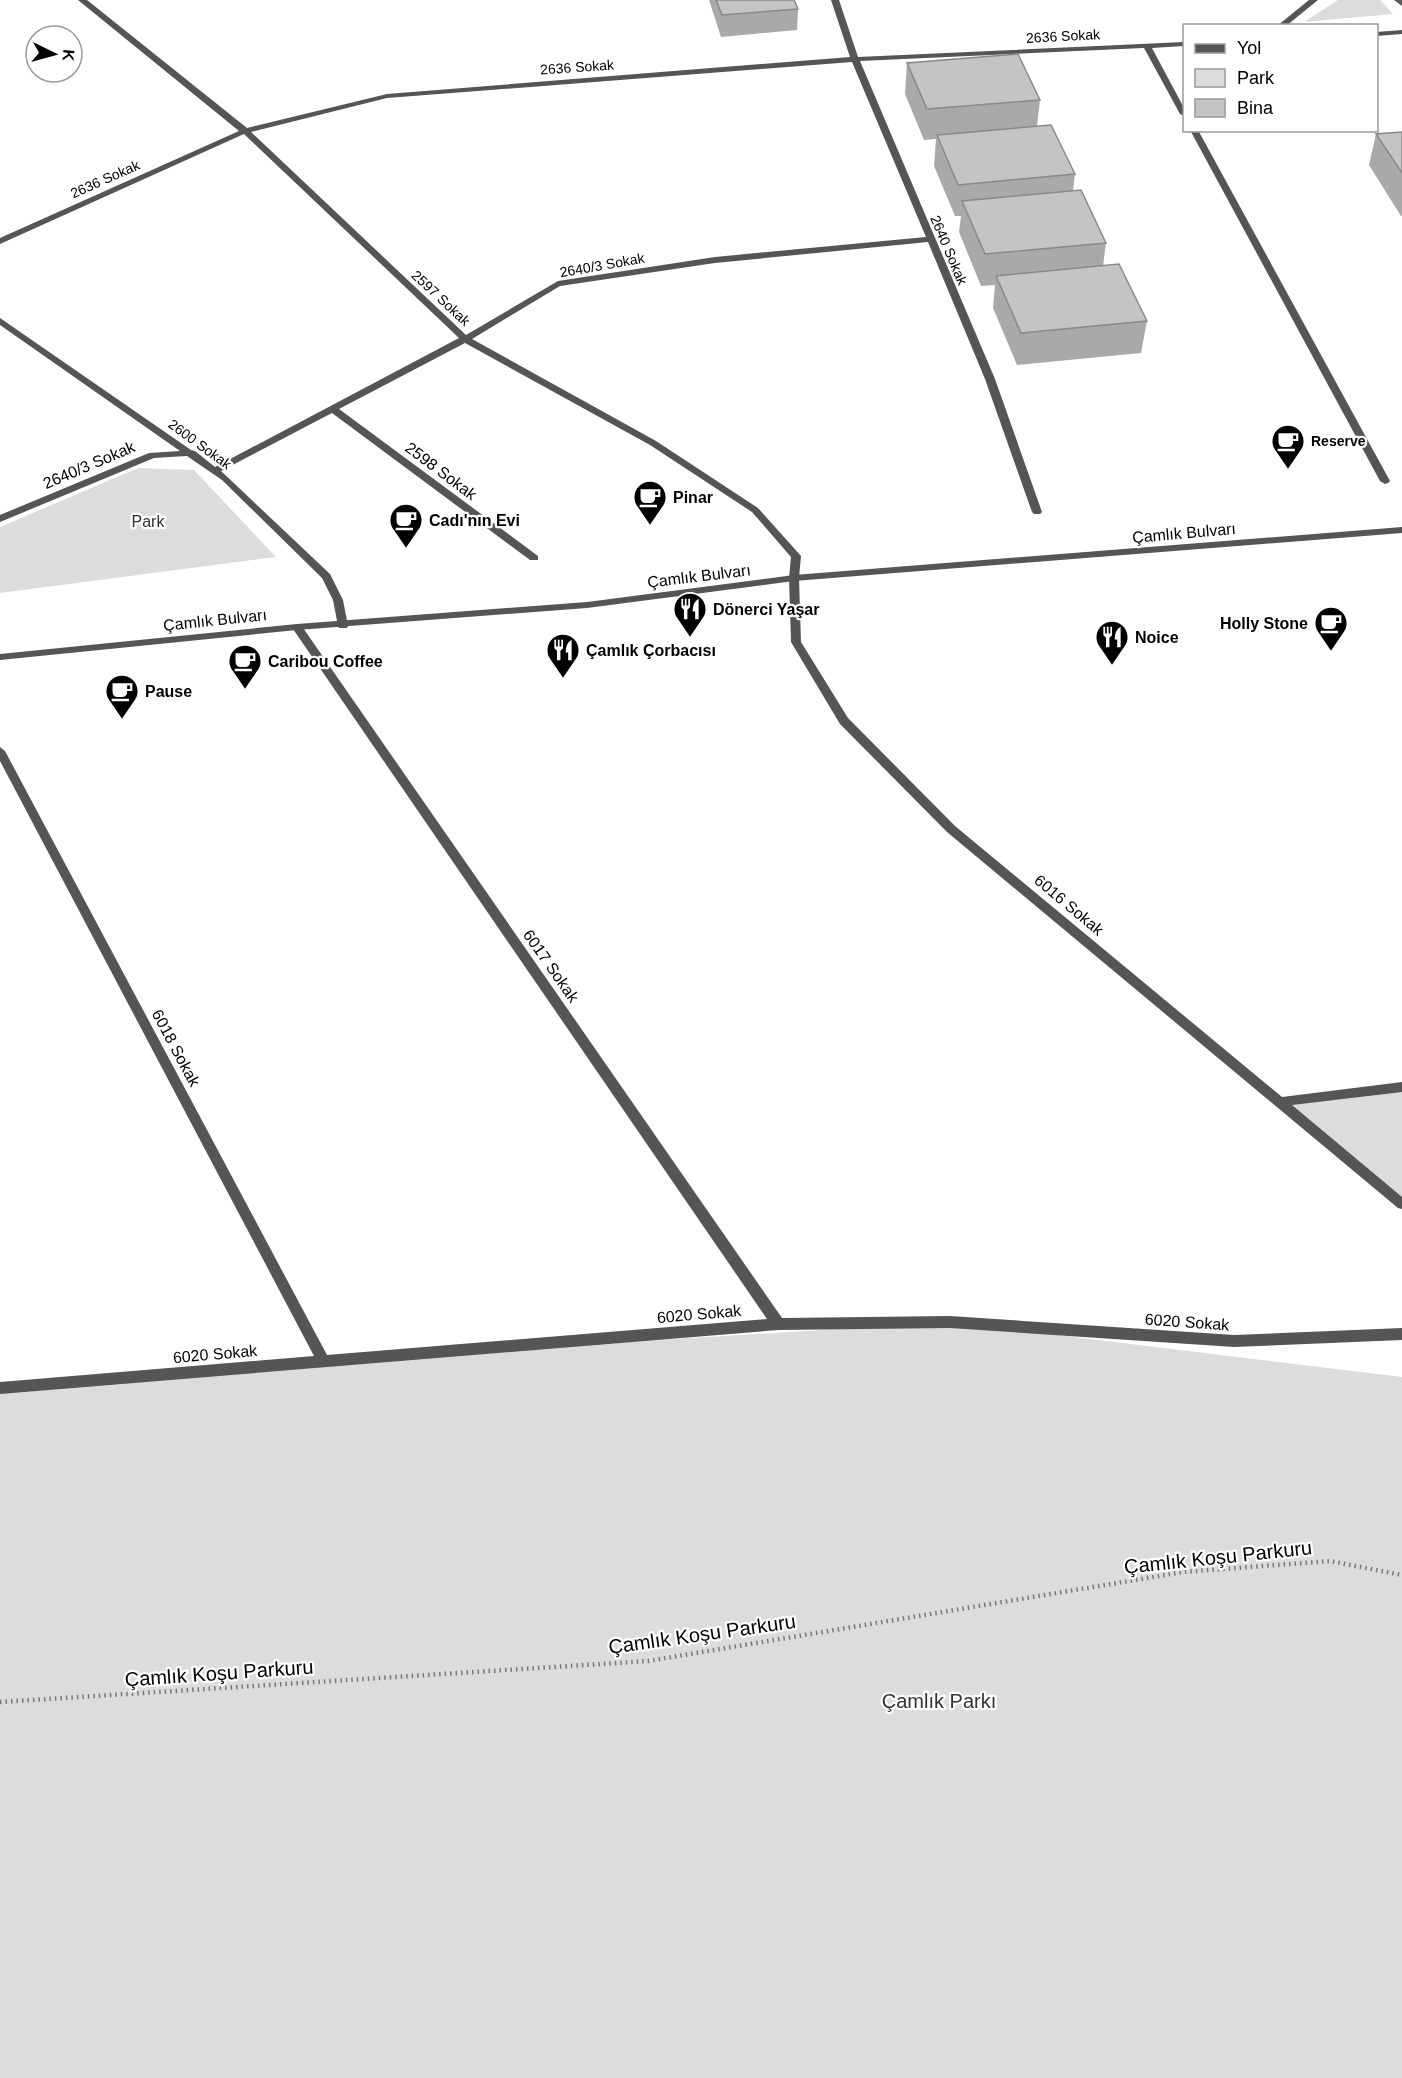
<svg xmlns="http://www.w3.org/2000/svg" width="1402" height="2078" font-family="Helvetica,sans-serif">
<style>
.green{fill:#dcdcdc}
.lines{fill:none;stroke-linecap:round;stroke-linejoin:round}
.path{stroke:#777;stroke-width:4.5;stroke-dasharray:1.5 4;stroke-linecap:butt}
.minor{fill:#555;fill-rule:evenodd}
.tertiary{fill:#555;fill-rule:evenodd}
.wall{fill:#a9a9a9}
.building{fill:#c4c4c4;stroke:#898989;stroke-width:1.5}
.labels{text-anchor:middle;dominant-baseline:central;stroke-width:4.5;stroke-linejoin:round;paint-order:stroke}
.far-street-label{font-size:14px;fill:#000;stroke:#fff}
.far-poi-label{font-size:14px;font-weight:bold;fill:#000;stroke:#fff;text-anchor:start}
.street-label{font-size:16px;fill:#000;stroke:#fff}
.poi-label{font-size:16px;font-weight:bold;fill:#000;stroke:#fff;text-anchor:start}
.park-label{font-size:16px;fill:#333;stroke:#fff}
.near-street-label{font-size:20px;fill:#000;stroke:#fff}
.near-park-label{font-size:20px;fill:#333;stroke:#fff}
</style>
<rect width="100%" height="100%" fill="#fff"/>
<g class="green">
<path d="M1338,0H1380L1393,14L1304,22Z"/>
<path d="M138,468L194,470L276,557L0,593V527Z"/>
<path d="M1402,1087V1204L1280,1102Z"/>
<path d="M950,1322L1402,1377V2078H0V1388L323,1361Z"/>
</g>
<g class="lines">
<path class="path" d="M0,1702L648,1661L1183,1572L1330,1561L1402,1575"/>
<g class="minor">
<path d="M78,0H87L247,128L387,94L850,57L831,0H839L858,57L1184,42V46L1152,48L1184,108V116L1180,114L1144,48L860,61L995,379L1042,512L1040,514H1034L1032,512L985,379L928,242L715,263L560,286L472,339L656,441L758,508L801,556L799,578L801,642L848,718L955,826L1282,1097L1402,1082V1092L1292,1105L1402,1197V1209L1398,1208L947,832L840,724L791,642L789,578L791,557L752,512L650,445L465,343L339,409L538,556V560H530L332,413L221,471L330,574L343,600L348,626L347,628H339L338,626L333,600L322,578L222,480L187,456L154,458L0,522V515L149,453L180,451L0,325V318L191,450L195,451L215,467L459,338L244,134L0,244V238L239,131ZM852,62L926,237L715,257L558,281L466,335L251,132L387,98Z"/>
<path d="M1309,0H1318L1286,26H1277Z"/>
<path d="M1402,30V34L1376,36V32Z"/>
<path d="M1190,130H1198L1390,481L1388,483L1385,484L1380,481Z"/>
<path d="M297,624L301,625L782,1318L950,1316L1234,1335L1402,1328V1340L1234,1347L950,1328L778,1330L0,1394V1382L314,1356L0,761V747L5,751L327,1355L767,1319L293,629L292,627Z"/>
</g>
<g class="tertiary">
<path d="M1394,0H1402V6Z"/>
<path d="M1402,527V533L794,581L587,608L297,630L0,660V654L297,624L587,602L794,575Z"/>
</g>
</g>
<g class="wall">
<path d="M709,0H794L798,9L797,30L721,37Z"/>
<path d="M907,63L1040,100L1037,126L1075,174L1073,191L1106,243L1103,266L1147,321L1141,353L1017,365L993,308L995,285L981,286L959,232L961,216H955L934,166L936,139L924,140L905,94Z"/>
<path d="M1402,132V216H1401L1369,165L1376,134Z"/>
</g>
<g class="building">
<path d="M716,0H794L798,9L722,15Z"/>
<path d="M1018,54L1040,100L927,109L907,63Z"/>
<path d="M1051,125L1075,174L958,185L937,135Z"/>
<path d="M1402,132V173L1376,134Z"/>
<path d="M1081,190L1106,243L985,254L962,201Z"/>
<path d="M1119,264L1147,321L1021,333L996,276Z"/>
</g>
<defs>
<g id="cafe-pin" transform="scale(1.725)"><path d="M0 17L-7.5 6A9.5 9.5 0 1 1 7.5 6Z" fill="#000" stroke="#fff"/><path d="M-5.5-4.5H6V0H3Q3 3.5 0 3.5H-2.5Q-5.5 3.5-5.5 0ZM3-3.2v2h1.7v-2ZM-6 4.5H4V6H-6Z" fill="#fff"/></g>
<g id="restaurant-pin" transform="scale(1.725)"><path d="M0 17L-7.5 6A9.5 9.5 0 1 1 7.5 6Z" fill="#000" stroke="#fff"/><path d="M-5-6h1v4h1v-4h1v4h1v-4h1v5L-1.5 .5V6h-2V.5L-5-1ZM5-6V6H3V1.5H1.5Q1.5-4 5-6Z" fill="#fff"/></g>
</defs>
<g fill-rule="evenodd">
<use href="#cafe-pin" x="1288" y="441"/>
<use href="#cafe-pin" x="650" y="497"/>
<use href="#cafe-pin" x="406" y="520"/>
<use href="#restaurant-pin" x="690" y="609"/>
<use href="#cafe-pin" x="1331" y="623"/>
<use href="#restaurant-pin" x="1112" y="637"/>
<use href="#restaurant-pin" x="563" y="650"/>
<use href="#cafe-pin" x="245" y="661"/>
<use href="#cafe-pin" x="122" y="691"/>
</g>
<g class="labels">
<g class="far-street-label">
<text transform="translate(1063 36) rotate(-3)">2636 Sokak</text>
<text transform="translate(577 67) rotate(-4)">2636 Sokak</text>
<text transform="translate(105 179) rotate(-24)">2636 Sokak</text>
<text transform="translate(949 250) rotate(67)">2640 Sokak</text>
<text transform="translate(602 265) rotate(-10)">2640/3 Sokak</text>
<text transform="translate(441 298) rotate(43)">2597 Sokak</text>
<text transform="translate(200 444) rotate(36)">2600 Sokak</text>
</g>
<g class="far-poi-label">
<text x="1311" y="441">Reserve</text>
</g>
<g class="street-label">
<text transform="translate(89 465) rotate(-23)">2640/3 Sokak</text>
<text transform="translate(441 471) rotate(37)">2598 Sokak</text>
<text transform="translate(1184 533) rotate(-5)">Çamlık Bulvarı</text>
<text transform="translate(699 576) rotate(-7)">Çamlık Bulvarı</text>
<text transform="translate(215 620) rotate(-6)">Çamlık Bulvarı</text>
<text transform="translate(1069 905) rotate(40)">6016 Sokak</text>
<text transform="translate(551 966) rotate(55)">6017 Sokak</text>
<text transform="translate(176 1048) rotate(62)">6018 Sokak</text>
<text transform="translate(699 1314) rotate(-5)">6020 Sokak</text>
<text transform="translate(1187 1322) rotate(4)">6020 Sokak</text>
<text transform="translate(215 1354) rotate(-5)">6020 Sokak</text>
</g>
<g class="poi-label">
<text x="673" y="497">Pinar</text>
<text x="429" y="520">Cadı'nın Evi</text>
<text x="713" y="609">Dönerci Yaşar</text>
<text x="1308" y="623" text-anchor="end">Holly Stone</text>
<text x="1135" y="637">Noice</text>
<text x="586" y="650">Çamlık Çorbacısı</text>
<text x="268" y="661">Caribou Coffee</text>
<text x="145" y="691">Pause</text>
</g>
<g class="park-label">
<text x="148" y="521">Park</text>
</g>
<g class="near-street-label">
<text transform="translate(1218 1557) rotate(-6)">Çamlık Koşu Parkuru</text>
<text transform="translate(702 1634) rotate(-8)">Çamlık Koşu Parkuru</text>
<text transform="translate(219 1673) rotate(-4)">Çamlık Koşu Parkuru</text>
</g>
<g class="near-park-label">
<text x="939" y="1701">Çamlık Parkı</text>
</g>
</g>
<rect x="1183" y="24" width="195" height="108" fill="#ffffff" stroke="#999999" stroke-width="1.5"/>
<rect x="1195" y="44" width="30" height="9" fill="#555555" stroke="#999999" stroke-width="1.5"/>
<text x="1237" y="54" font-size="18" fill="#000000">Yol</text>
<rect x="1195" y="69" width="30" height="18" fill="#dcdcdc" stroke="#999999" stroke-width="1.5"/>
<text x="1237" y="84" font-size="18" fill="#000000">Park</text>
<rect x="1195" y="99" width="30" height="18" fill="#c4c4c4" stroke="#999999" stroke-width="1.5"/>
<text x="1237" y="114" font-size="18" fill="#000000">Bina</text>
<g transform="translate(54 54) rotate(95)"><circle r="28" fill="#ffffff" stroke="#999999" stroke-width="1.5"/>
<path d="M0-4.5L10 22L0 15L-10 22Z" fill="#000000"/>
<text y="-9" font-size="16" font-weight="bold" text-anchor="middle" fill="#000000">K</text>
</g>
</svg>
